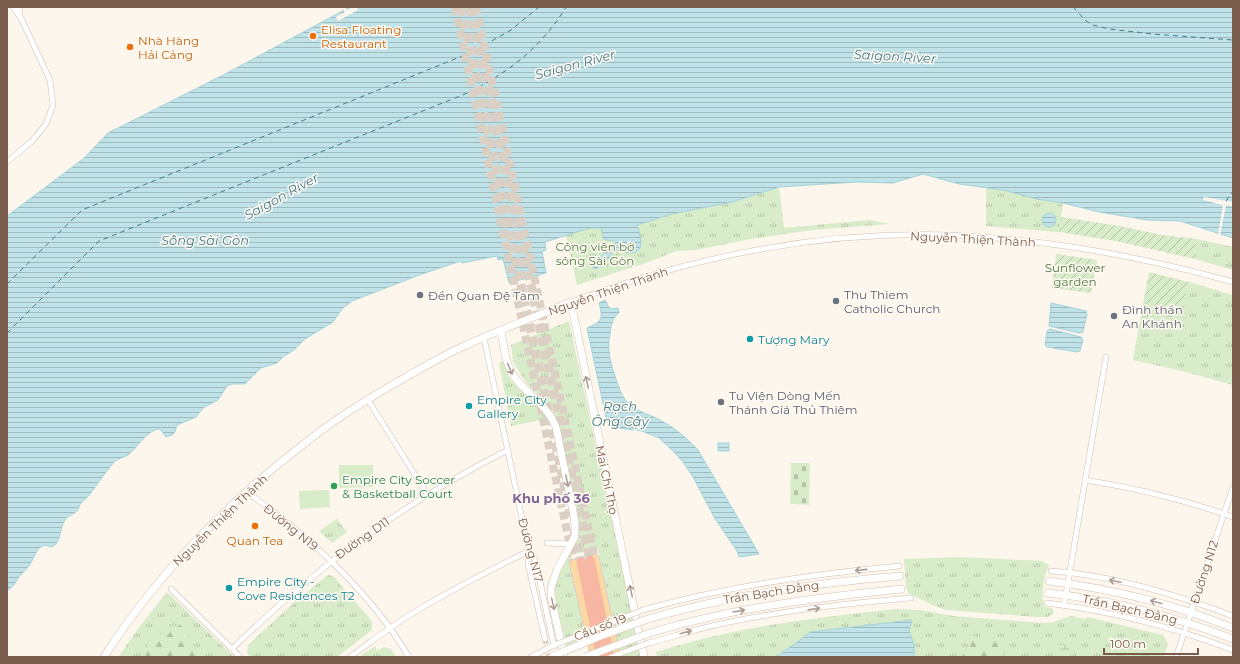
<svg xmlns="http://www.w3.org/2000/svg" width="1240" height="664" font-family="Montserrat,sans-serif">
<style>
.grass{fill:url(#grass-tufts)}
.forest{fill:url(#forest-firs)}
.wetland{fill:url(#wetland-marsh)}
.cemetery{fill:url(#cemetery-stones)}
.garden{fill:url(#garden-furrows)}
.pitch{fill:#d8ecc9}
.water{fill:url(#water-rules);stroke:#a5d3da}
.pier{fill:#fdf6ec}
.lines{fill:none;stroke-linecap:round;stroke-linejoin:round}
.ferry{stroke:#437c86;stroke-width:1;stroke-dasharray:5 4;stroke-linecap:butt}
.street-tunnel{stroke:#dcd0c4;stroke-width:5;stroke-dasharray:5 2.5;stroke-linecap:butt}
.primary-tunnel{stroke:#dcd0c4;stroke-width:8;stroke-dasharray:8 4;stroke-linecap:butt}
.highway-tunnel{stroke:#dcd0c4;stroke-width:9;stroke-dasharray:9 4.5;stroke-linecap:butt}
.street-casing{stroke:#d1beb0;stroke-width:6}
.secondary-casing{stroke:#d6c0b0;stroke-width:8}
.primary-casing{stroke:#dad1cd;stroke-width:10}
.highway-casing{stroke:#dad1cd;stroke-width:10}
.street{stroke:#fff;stroke-width:5}
.secondary{stroke:#fff;stroke-width:7}
.primary{stroke:#fbd9a5;stroke-width:8}
.highway{stroke:#f7b7a3;stroke-width:9}
.street-bridge-casing{stroke:#d1beb0;stroke-width:6;stroke-linecap:butt}
.secondary-bridge-casing{stroke:#d6c0b0;stroke-width:8;stroke-linecap:butt}
.street-bridge{stroke:#fff;stroke-width:5}
.secondary-bridge{stroke:#fff;stroke-width:7}
.oneway{stroke:#af9d94}
.food-dot{fill:#e8710a;stroke:#fffaf3;stroke-width:1.5}
.worship-dot{fill:#6b7280;stroke:#fffaf3;stroke-width:1.5}
.culture-dot{fill:#0f9aa8;stroke:#fffaf3;stroke-width:1.5}
.leisure-dot{fill:#2e9e5b;stroke:#fffaf3;stroke-width:1.5}
.labels{text-anchor:middle;dominant-baseline:central;stroke-width:3;stroke-linejoin:round;paint-order:stroke}
.food-label{font-size:12px;fill:#c56008;stroke:#fffaf3;text-anchor:start}
.street-label{font-size:12px;fill:#7a5c4d;stroke:#fffaf3}
.park-label{font-size:12px;fill:#537a41;stroke:#fffaf3}
.worship-label{font-size:12px;fill:#5b616d;stroke:#fffaf3;text-anchor:start}
.culture-label{font-size:12px;fill:#0d838f;stroke:#fffaf3;text-anchor:start}
.leisure-label{font-size:12px;fill:#27864d;stroke:#fffaf3;text-anchor:start}
.water-label{font-size:13px;font-style:italic;fill:#437c86;stroke:#fffaf3}
.neighbourhood-label{font-size:13px;font-weight:bold;fill:#846695;stroke:#fffaf3}
</style>
<defs>
<pattern id="grass-tufts" width="24" height="20" patternUnits="userSpaceOnUse"><rect width="24" height="20" fill="#d8ecc9"/><path d="M3 7l-1-3M5 7V3M7 7l1-3M15 17l-1-3M17 17v-4M19 17l1-3" fill="none" stroke="#b4c2a5"/></pattern>
<pattern id="forest-firs" width="22" height="20" patternUnits="userSpaceOnUse"><rect width="22" height="20" fill="#d8ecc9"/><path d="M5 1l3.5 6h-7zM16 11l3.5 6h-7z" fill="#b4c2a5"/></pattern>
<pattern id="wetland-marsh" width="20" height="14" patternUnits="userSpaceOnUse"><rect width="20" height="14" fill="#d8ecc9"/><path d="M1 5h8M5 5V1M11 12h8M15 12V8" fill="none" stroke="#b4c2a5"/></pattern>
<pattern id="cemetery-stones" width="16" height="16" patternUnits="userSpaceOnUse"><rect width="16" height="16" fill="#d8ecc9"/><path d="M2 7V4a2 2 0 0 1 4 0v3zM10 15v-3a2 2 0 0 1 4 0v3z" fill="#b4c2a5"/></pattern>
<pattern id="garden-furrows" width="10" height="10" patternUnits="userSpaceOnUse"><rect width="10" height="10" fill="#d8ecc9"/><path d="M-1 1l2-2M0 10L10 0M9 11l2-2" fill="none" stroke="#b4c2a5"/></pattern>
<pattern id="water-rules" width="6" height="5" patternUnits="userSpaceOnUse"><rect width="6" height="5" fill="#bfe3e8"/><path d="M0 2.5h6" fill="none" stroke="#a0bbbe"/></pattern>
</defs>
<rect width="100%" height="100%" fill="#fdf6ec"/>
<g class="grass">
<path d="M779,187L784,228L869,220L890,224L812,230L751,239L696,250L676,251L649,262L577,285L566,235L590,228L637,225L672,214L732,202Z"/>
<path d="M986,187C1012,191 1037,199 1063,203L1059,232L986,226Z"/>
<path d="M1197,239L1233,247V270L1195,259Z"/>
<path d="M1189,282L1233,295V385L1186,372L1133,360L1143,304L1182,312Z"/>
<path d="M569,321L641,657H620L598,549L571,555L589,642L567,647L556,603L555,590L556,578L578,536V520L557,421L553,411L547,404L527,384L513,362L511,345Z"/>
<path d="M504,360C505,366 506,373 510,379C521,394 541,401 547,419L511,426L499,363Z"/>
<path d="M337,519L347,532L332,543L319,531Z"/>
<path d="M959,557L1042,561L1049,565C1043,578 1041,593 1044,606L1053,609L1054,612C1050,618 1044,617 1037,617L946,610L935,606L908,593L906,587L904,559Z"/>
<path d="M328,575L333,576L372,621V630L337,657H249L247,652L248,645L298,599Z"/>
<path d="M167,592L234,657H118L143,622Z"/>
<path d="M896,609L920,610L953,616L1044,623L1054,622L1071,616L1085,619L1088,617L1163,635L1168,644L1164,657H914V645L909,631L912,620L810,632L795,644L775,657H657L656,652C673,647 689,642 706,638C768,623 833,616 896,609Z"/>
<path d="M375,646L377,651L384,647L391,649L396,657H359Z"/>
</g>
<g class="forest">
<path d="M181,625L191,638L195,657H145L148,644L155,631L159,634H169L172,626Z"/>
<path d="M973,636L1004,640L1009,647L1002,657H962Z"/>
</g>
<path class="wetland" d="M1059,645H1074L1076,650L1074,656L1058,654L1054,650L1056,646Z"/>
<path class="cemetery" d="M791,463H810L809,505L790,504Z"/>
<g class="garden">
<path d="M1061,217L1120,226L1162,235L1197,239L1195,259L1116,241L1059,232Z"/>
<path d="M1056,254L1097,260L1091,293L1052,288Z"/>
<path d="M1149,272L1189,282L1182,312L1143,304Z"/>
</g>
<g class="pitch">
<path d="M339,465H373V487L339,488Z"/>
<path d="M329,490L330,507L300,509L299,491Z"/>
</g>
<g class="water">
<path d="M350,7H1233V238L1180,221L1147,220L1099,212L1063,203L1037,199L1003,190L959,184L923,174L893,183L857,182L825,184L779,187L732,202L672,214L637,225C640,234 647,254 629,253C624,252 619,250 613,250L609,258L596,269L592,267L594,261L604,254L609,247L616,243L615,241L606,240L603,238L601,228H590L545,242L546,250L542,251L546,273L509,283L503,259L498,260L497,256L462,263L461,261L422,274L352,301L342,309L333,322L305,339L294,350L284,356L277,363L261,368L245,384H232L227,386L218,400L203,408L196,417L177,425L175,432L172,435L166,437L160,429C149,428 136,449 128,455C123,458 118,458 114,462C105,472 98,484 90,494C88,497 84,500 81,503C79,505 79,509 77,511C73,515 68,515 65,520C59,528 62,542 52,547L44,545L38,549L29,566L18,578L14,585L7,591V216L83,159L108,133L225,74Z"/>
<circle cx="1049" cy="220" r="7"/>
<path d="M604,300L606,301L608,306L611,309L618,308L619,313C610,319 611,331 609,340C608,351 610,360 613,370C617,381 620,395 628,403C636,411 648,414 658,419C674,427 686,437 698,450L759,554L739,557L737,551L714,517L693,477L683,462L673,451L659,438L642,431L619,428L607,422L587,328C603,321 603,319 599,303Z"/>
<path d="M1051,303L1086,311L1087,314L1083,332L1079,333L1049,326Z"/>
<path d="M1050,329L1081,337L1083,340L1080,351L1077,352L1047,347L1045,345L1047,331Z"/>
<rect x="718" y="443" width="11" height="8"/>
<path d="M912,620L909,631L914,645V657H775L795,644L810,632Z"/>
</g>
<g class="pier">
<path d="M345,7L347,10L354,7H357L358,10L338,21L336,17L345,12L343,9Z"/>
<path d="M1204,197L1233,202V206L1226,205L1220,236L1218,235L1223,205L1203,200Z"/>
</g>
<g class="lines">
<g class="ferry">
<path d="M1073,7L1086,21L1093,25L1109,29L1153,34L1233,40"/>
<path d="M1226,201L1233,191"/>
<path d="M7,284L82,210L472,52L511,30L539,7"/>
<path d="M7,333L99,241L470,92C482,85 494,79 505,71C529,55 551,32 566,7"/>
</g>
<path class="street-tunnel" d="M545,639L549,657"/>
<g class="primary-tunnel">
<path d="M455,7L574,564"/>
<path d="M476,7L595,559"/>
</g>
<g class="highway-tunnel">
<path d="M461,7L571,516"/>
<path d="M471,7L590,560"/>
<path d="M574,530L581,562"/>
</g>
<g class="street-casing">
<g id="street">
<path d="M19,7L20,17"/>
<path d="M7,162L32,141L46,124L53,105L50,80L21,18L13,7"/>
<path d="M571,302C691,257 820,231 949,235C1045,239 1140,256 1233,282"/>
<path d="M484,338L527,542L529,551L535,559L554,646"/>
<path d="M368,400L427,494"/>
<path d="M1085,480C1136,488 1185,500 1233,517"/>
<path d="M247,492C309,537 369,590 409,657"/>
<path d="M547,543L571,544"/>
<path d="M529,551L528,564L545,639"/>
<path d="M1051,571C1113,575 1175,594 1233,616"/>
<path d="M171,589L240,657"/>
<path d="M1047,603C1111,611 1173,627 1233,650"/>
<path d="M1064,606L1106,357"/>
<path d="M643,610C727,586 813,574 899,566"/>
<path d="M649,643C666,639 682,633 699,629C768,612 840,604 911,598"/>
<path d="M232,649C316,567 403,503 508,450"/>
<path d="M350,657C371,642 391,626 413,613C451,590 490,570 529,551"/>
<path d="M531,657L556,644"/>
<path d="M1176,657L1233,487"/>
</g>
</g>
<g class="secondary-casing">
<g id="secondary">
<path d="M501,331C504,346 505,366 516,379C529,396 548,406 556,427L574,516L575,525V536L557,570L551,588V596L564,657"/>
<path d="M1049,581C1112,589 1174,604 1233,628"/>
<path d="M1048,593C1112,600 1173,616 1233,639"/>
<path d="M645,620C728,595 814,583 900,576"/>
<path d="M647,634C729,608 815,598 901,589"/>
<path d="M104,657C156,575 232,498 309,440C339,416 373,396 406,377C425,366 444,355 464,346C499,330 535,317 571,302L644,657"/>
<path d="M552,657L560,653"/>
</g>
</g>
<g class="primary-casing">
<g id="primary">
<path d="M595,559L616,657"/>
<path d="M574,564L595,657"/>
</g>
</g>
<g class="highway-casing">
<g id="highway">
<path d="M590,560L610,657"/>
<path d="M581,562L601,657"/>
</g>
</g>
<use href="#street" class="street"/>
<use href="#secondary" class="secondary"/>
<use href="#primary" class="primary"/>
<use href="#highway" class="highway"/>
<g class="street-bridge-casing">
<g id="street-bridge">
<path d="M557,644L643,610"/>
<path d="M611,657L649,643"/>
</g>
</g>
<g class="secondary-bridge-casing">
<g id="secondary-bridge">
<path d="M560,653L598,637L645,620"/>
<path d="M585,657L647,634"/>
</g>
</g>
<use href="#street-bridge" class="street-bridge"/>
<use href="#secondary-bridge" class="secondary-bridge"/>
</g>
<defs><path id="oneway-shaft" d="M-6 0H5M1.5-3L5.5 0L1.5 3" fill="none" stroke-width="1.6" stroke-linecap="round" stroke-linejoin="round"/></defs>
<g class="oneway">
<use href="#oneway-shaft" transform="translate(510 369) rotate(67)"/>
<use href="#oneway-shaft" transform="translate(587 382) rotate(-102)"/>
<use href="#oneway-shaft" transform="translate(567 481) rotate(78)"/>
<use href="#oneway-shaft" transform="translate(861 570) rotate(174)"/>
<use href="#oneway-shaft" transform="translate(1115 581) rotate(-168)"/>
<use href="#oneway-shaft" transform="translate(631 591) rotate(-102)"/>
<use href="#oneway-shaft" transform="translate(1156 602) rotate(-165)"/>
<use href="#oneway-shaft" transform="translate(553 604) rotate(77)"/>
<use href="#oneway-shaft" transform="translate(814 609) rotate(-8)"/>
<use href="#oneway-shaft" transform="translate(739 611) rotate(-10)"/>
<use href="#oneway-shaft" transform="translate(686 632) rotate(-16)"/>
</g>
<g class="food-dot">
<circle cx="313" cy="36" r="4"/>
<circle cx="130" cy="47" r="4"/>
<circle cx="255" cy="526" r="4"/>
</g>
<g class="worship-dot">
<circle cx="420" cy="295" r="4"/>
<circle cx="836" cy="301" r="4"/>
<circle cx="1114" cy="316" r="4"/>
<circle cx="721" cy="402" r="4"/>
</g>
<g class="culture-dot">
<circle cx="750" cy="339" r="4"/>
<circle cx="469" cy="406" r="4"/>
<circle cx="229" cy="588" r="4"/>
</g>
<circle class="leisure-dot" cx="334" cy="486" r="4"/>
<g class="labels">
<g class="food-label">
<text x="321" y="29">Elisa Floating<tspan x="321" dy="14">Restaurant</tspan></text>
<text x="138" y="40">Nhà Hàng<tspan x="138" dy="14">Hải Cảng</tspan></text>
<text x="255" y="540" text-anchor="middle">Quan Tea</text>
</g>
<g class="street-label">
<text transform="translate(973 239) rotate(3)">Nguyễn Thiện Thành</text>
<text transform="translate(608 291) rotate(-19)">Nguyễn Thiện Thành</text>
<text transform="translate(607 480) rotate(78)">Mai Chí Thọ</text>
<text transform="translate(220 520) rotate(-44)">Nguyễn Thiện Thành</text>
<text transform="translate(291 527) rotate(39)">Đường N19</text>
<text transform="translate(362 538) rotate(-35)">Đường D11</text>
<text transform="translate(531 550) rotate(75)">Đường N17</text>
<text transform="translate(1204 572) rotate(-72)">Đường N12</text>
<text transform="translate(771 592) rotate(-9)">Trần Bạch Đằng</text>
<text transform="translate(1130 609) rotate(13)">Trần Bạch Đằng</text>
<text transform="translate(600 627) rotate(-21)">Cầu số 19</text>
</g>
<g class="park-label">
<text x="595" y="246">Công viên bờ<tspan x="595" dy="14">sông Sài Gòn</tspan></text>
<text x="1075" y="267">Sunflower<tspan x="1075" dy="14">garden</tspan></text>
</g>
<g class="worship-label">
<text x="844" y="294">Thu Thiem<tspan x="844" dy="14">Catholic Church</tspan></text>
<text x="428" y="295">Đền Quan Đệ Tam</text>
<text x="1122" y="309">Đình thần<tspan x="1122" dy="14">An Khánh</tspan></text>
<text x="729" y="395">Tu Viện Dòng Mến<tspan x="729" dy="14">Thánh Giá Thủ Thiêm</tspan></text>
</g>
<g class="culture-label">
<text x="758" y="339">Tượng Mary</text>
<text x="477" y="399">Empire City<tspan x="477" dy="14">Gallery</tspan></text>
<text x="237" y="581">Empire City -<tspan x="237" dy="14">Cove Residences T2</tspan></text>
</g>
<g class="leisure-label">
<text x="342" y="479">Empire City Soccer<tspan x="342" dy="14">&amp; Basketball Court</tspan></text>
</g>
<g class="water-label">
<text transform="translate(895 56) rotate(3)">Saigon River</text>
<text transform="translate(575 64) rotate(-15)">Saigon River</text>
<text transform="translate(281 196) rotate(-29)">Saigon River</text>
<text x="205" y="240">Sông Sài Gòn</text>
<text x="620" y="406">Rạch<tspan x="620" dy="15">Ông Cậy</tspan></text>
</g>
<g class="neighbourhood-label">
<text x="551" y="498">Khu phố 36</text>
</g>
</g>
<rect width="1240" height="664" fill="none" stroke="#7a5c4d" stroke-width="16"/>
<path d="M1104 648v6h94v-6" fill="none" stroke="#7a5c4d" stroke-width="2"/>
<text x="1110" y="648" font-size="12" fill="#7a5c4d" stroke="#fffaf3" stroke-width="3" paint-order="stroke">100 m</text>
</svg>
